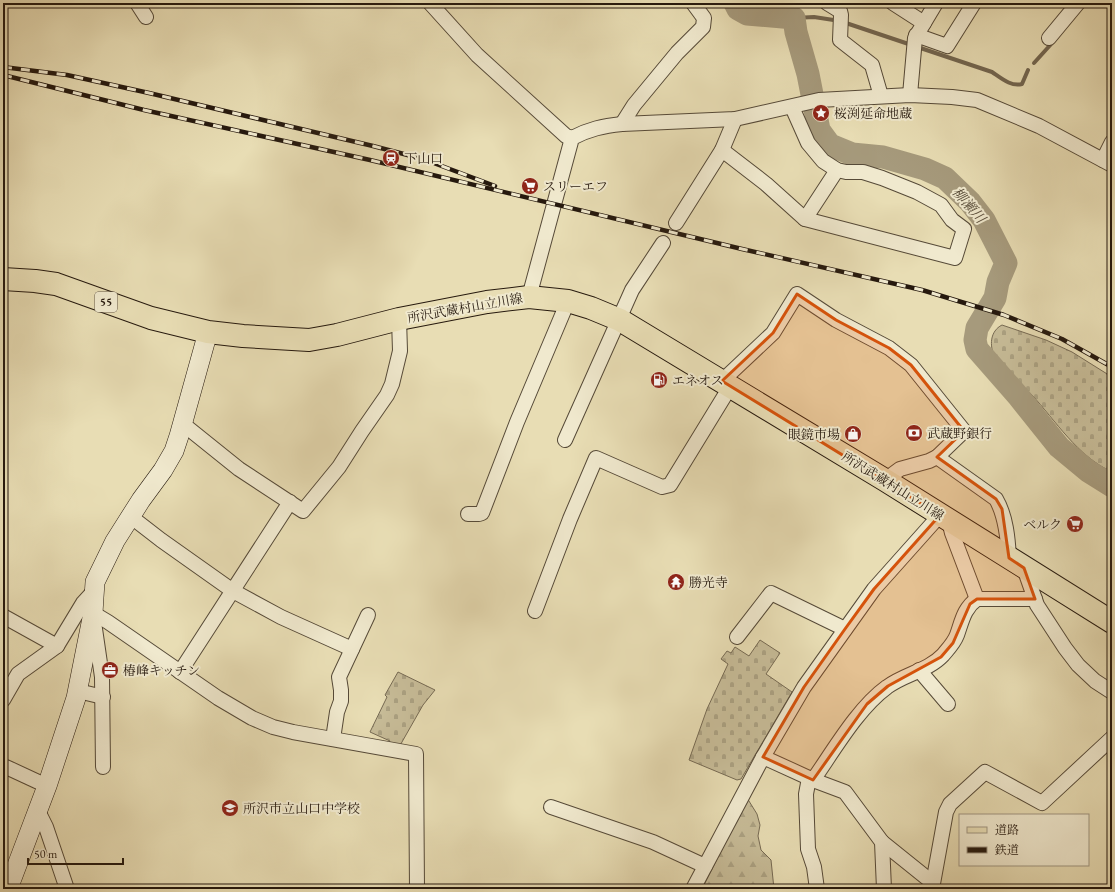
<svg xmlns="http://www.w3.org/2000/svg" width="1115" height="892" font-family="'EB Garamond','Noto Serif JP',serif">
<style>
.forest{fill:url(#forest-firs);stroke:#766a53}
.cemetery{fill:url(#cemetery-stones);stroke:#766a53}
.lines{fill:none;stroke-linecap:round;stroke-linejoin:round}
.stream{stroke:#736650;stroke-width:4}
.river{stroke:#a69a7c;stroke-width:23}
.street-casing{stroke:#564a38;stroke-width:16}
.secondary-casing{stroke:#26190e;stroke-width:20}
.primary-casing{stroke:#26190e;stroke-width:24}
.street{stroke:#f0e9ce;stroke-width:14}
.secondary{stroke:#f0e9ce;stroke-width:19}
.primary{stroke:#e8ddb4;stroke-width:22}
.rail-casing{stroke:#26190e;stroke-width:4.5}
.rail{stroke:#f0e9ce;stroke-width:3;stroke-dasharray:9;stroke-linecap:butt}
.marked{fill:#d5530c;fill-opacity:0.2;stroke:#d5530c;stroke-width:3;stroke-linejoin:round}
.labels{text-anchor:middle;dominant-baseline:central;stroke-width:4;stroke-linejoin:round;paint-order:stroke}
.shield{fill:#f0e9ce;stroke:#635748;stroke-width:1}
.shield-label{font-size:12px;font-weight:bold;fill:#26190e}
.poi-label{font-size:13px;fill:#26190e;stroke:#f0e9ce;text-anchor:start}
.street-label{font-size:13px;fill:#26190e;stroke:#f0e9ce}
.water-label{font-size:14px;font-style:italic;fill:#594d3a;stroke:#f0e9ce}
</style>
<defs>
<pattern id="forest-firs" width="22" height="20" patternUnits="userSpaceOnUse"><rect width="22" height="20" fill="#c7bc98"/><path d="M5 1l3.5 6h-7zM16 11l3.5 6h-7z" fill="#aba182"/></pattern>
<pattern id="cemetery-stones" width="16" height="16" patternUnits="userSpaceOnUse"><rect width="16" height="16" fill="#c7bc98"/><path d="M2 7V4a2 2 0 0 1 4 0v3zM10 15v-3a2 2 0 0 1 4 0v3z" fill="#aba182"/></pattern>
</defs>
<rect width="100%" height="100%" fill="#e8ddb4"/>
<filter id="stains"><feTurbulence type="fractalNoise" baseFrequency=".005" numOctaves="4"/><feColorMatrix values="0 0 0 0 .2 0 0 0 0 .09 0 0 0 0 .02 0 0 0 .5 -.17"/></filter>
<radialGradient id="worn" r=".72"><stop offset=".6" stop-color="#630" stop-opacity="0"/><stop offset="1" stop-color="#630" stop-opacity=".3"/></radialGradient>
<path class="forest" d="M744,793L757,814L760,825L758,836L761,850L771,860L774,889H702L721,851Z"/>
<g class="cemetery">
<path d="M1002,325L1046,340L1072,352L1112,377V472C1077,456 1056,421 1031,394C1022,384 1000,367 995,357C989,346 990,331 1002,325Z"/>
<path d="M760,640L780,653L766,674L792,692L741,779L737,780L689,760L707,709L728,664L721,659L727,651L731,653L735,647L749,656Z"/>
<path d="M398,672L435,690L423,705L398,749L387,747L390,741L370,732L387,697L385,695Z"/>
</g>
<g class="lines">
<g class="stream">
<path d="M794,18L814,17L840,21L992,72C1001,78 1011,87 1022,84L1028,70"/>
<path d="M1034,63L1053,42"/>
</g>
<path class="river" d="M735,3L738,9L747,14L794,18L796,32L808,74L819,130L830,145L852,154L883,157L925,169L945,178L970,202L984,220L1006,263L998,282L995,298L977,328L975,340L977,349L1019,397L1059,447L1088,471L1112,486"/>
<g class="street-casing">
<g id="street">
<path d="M137,3L146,17"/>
<path d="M430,3L477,55L566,136L572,138"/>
<path d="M827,3L840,11L841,15L840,40L872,65L881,96"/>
<path d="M893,3L924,23"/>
<path d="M916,35L947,46L974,3"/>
<path d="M1049,38L1078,3"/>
<path d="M910,95L915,38L936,3"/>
<path d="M622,124L634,105L677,53L703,27L704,18L693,3"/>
<path d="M722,150L766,184L805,219L955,258L964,229L952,220L941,205L917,192L882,178L863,172H846L837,170L823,161L808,143L792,107"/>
<path d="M1103,160L1112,142"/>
<path d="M805,219L837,170"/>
<path d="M676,223L722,150L735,119"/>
<path d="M529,297L572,138C589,129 603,126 622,124L735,119L819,100L910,95L952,97L977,100L1039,126L1112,165"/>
<path d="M722,381L773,333L797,294L836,320L889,348L911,365L964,431L937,457L929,461L900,469L885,480"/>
<path d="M183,424L239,469L303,511L339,467L362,431L387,395L392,384L400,351L399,319"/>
<path d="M565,440L632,290L663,243"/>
<path d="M937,457L996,499C1006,516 1008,539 1009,558"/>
<path d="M468,514H479L482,513L517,422L568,301"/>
<path d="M130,516L161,540L233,591L281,617L352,649"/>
<path d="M949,521L952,533L977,599"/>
<path d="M1024,568L1037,605L1065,648L1078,665L1095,681L1112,692"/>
<path d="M535,611L570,519L596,458L662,487L670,485L730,387"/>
<path d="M93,613L108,622L218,698L252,718L273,727L293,732L416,754L417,889"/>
<path d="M3,616L57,646"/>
<path d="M94,622L102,677L103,767"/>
<path d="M737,637L771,593L845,629"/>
<path d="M919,670L948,704"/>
<path d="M180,672L290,502"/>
<path d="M78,691L103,697"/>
<path d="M3,700L18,674L57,646L83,603L94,591"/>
<path d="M333,739L337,712L341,701V690L339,677L368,615"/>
<path d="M763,757L809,778"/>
<path d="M3,769L6,767L47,786"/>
<path d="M813,780L845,792L882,842L884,889"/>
<path d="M551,807L653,842L705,866"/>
<path d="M38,811L46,827L67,889"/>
<path d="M882,842L933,883"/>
<path d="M693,889L763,757L804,687L874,589L940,515"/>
<path d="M817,889L814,867L808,849L806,794L809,778L813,780C834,750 858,708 887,687C904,674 928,671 943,655C948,649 954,643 957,635C962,621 964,608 977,599H1035"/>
<path d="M932,889L946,812L950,804L985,772L1042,803L1112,738"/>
</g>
</g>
<g class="secondary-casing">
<path id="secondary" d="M8,889L47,786L76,698L93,613L95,582L115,541L141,500L163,470L174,451L179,436L208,332"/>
</g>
<g class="primary-casing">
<path id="primary" d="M3,279L35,281L56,284L151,318L208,332L243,336L309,340L337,335L399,319L487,302L529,297L568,301L591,308L620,320L885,480L1112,622"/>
</g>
<use href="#street" class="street"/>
<use href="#secondary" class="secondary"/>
<use href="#primary" class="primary"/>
<g class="rail-casing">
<g id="rail">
<path d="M3,67L67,75L149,93L373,146L423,159L495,186"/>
<path d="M3,75L144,110L370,160L742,249L922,290L1004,315L1062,339L1112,367"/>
</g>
</g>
<use href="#rail" class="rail"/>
</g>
<path class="marked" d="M797,294L836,320L889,348L911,365L964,431L937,457L996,499L1002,509L1009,558L1024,568L1035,599H977L970,604L953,643L941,657L888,686L867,704L813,780L763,757L804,687L845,629L874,589L940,515L722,381L773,333Z"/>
<defs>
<g id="sight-disc" transform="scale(0.9)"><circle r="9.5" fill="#8f2418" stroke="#f0e9ce"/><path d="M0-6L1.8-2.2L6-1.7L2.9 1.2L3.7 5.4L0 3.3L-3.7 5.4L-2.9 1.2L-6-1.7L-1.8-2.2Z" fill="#fff"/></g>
<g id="station-disc" transform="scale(0.9)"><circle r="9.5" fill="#8f2418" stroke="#f0e9ce"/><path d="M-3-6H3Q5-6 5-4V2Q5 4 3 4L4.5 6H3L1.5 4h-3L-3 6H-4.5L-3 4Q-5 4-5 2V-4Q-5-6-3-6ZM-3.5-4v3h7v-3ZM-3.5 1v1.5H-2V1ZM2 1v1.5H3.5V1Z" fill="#fff"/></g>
<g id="supermarket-disc" transform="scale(0.9)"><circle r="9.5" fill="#8f2418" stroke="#f0e9ce"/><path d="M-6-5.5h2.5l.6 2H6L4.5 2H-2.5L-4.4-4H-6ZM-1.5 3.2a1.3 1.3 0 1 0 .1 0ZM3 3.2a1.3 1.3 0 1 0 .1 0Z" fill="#fff"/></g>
<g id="fuel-disc" transform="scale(0.9)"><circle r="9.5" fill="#8f2418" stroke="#f0e9ce"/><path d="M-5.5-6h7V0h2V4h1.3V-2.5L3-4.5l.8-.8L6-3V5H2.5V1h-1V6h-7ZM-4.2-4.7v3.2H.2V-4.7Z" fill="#fff"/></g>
<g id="bank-disc" transform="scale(0.9)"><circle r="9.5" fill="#8f2418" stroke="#f0e9ce"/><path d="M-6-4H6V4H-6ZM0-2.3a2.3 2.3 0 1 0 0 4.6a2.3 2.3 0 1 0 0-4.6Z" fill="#fff"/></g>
<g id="shop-disc" transform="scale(0.9)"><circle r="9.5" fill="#8f2418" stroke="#f0e9ce"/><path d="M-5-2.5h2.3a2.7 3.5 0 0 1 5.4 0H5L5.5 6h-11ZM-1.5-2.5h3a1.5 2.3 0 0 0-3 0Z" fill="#fff"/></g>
<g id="temple-disc" transform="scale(0.9)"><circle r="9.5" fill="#8f2418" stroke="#f0e9ce"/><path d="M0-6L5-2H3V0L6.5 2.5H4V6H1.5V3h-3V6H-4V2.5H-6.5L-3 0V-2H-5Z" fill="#fff"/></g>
<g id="office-disc" transform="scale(0.9)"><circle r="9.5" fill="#8f2418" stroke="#f0e9ce"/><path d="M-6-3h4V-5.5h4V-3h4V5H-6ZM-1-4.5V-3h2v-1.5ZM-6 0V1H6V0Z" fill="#fff"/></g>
<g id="school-disc" transform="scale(0.9)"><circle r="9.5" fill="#8f2418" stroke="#f0e9ce"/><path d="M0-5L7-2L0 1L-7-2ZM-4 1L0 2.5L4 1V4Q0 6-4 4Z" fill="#fff"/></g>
</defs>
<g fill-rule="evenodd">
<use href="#sight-disc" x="821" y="113"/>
<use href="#station-disc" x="391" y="158"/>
<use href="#supermarket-disc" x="530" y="186"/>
<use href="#fuel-disc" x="659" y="380"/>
<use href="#bank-disc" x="914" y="433"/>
<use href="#shop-disc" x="853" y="434"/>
<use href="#supermarket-disc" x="1075" y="524"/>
<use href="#temple-disc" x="676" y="582"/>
<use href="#office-disc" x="110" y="670"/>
<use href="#school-disc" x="230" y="808"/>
</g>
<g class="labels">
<rect class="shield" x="95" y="292" width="22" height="20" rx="3"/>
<g class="shield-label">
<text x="106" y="302">55</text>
</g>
<g class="poi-label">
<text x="834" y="113">桜渕延命地蔵</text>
<text x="404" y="158">下山口</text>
<text x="543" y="186">スリーエフ</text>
<text x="672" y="380">エネオス</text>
<text x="927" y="433">武蔵野銀行</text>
<text x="840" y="434" text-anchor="end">眼鏡市場</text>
<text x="1062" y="524" text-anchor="end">ベルク</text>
<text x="689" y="582">勝光寺</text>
<text x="123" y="670">椿峰キッチン</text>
<text x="243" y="808">所沢市立山口中学校</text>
</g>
<g class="street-label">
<text transform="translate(465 308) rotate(-10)">所沢武蔵村山立川線</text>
<text transform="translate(893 486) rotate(32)">所沢武蔵村山立川線</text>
</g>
<g class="water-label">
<text transform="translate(969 205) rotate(49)">柳瀬川</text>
</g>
</g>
<rect width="1115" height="892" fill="none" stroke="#e8ddb4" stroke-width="16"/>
<rect x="4" y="4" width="1107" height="884" fill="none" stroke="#26190e" stroke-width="2"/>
<rect x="8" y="8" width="1099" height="876" fill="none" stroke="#26190e"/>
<rect x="959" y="814" width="130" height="52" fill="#f0e9ce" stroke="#9f9681"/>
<rect x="967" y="827" width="20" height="6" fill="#e8ddb4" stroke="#9f9681"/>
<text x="995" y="834" font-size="12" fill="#26190e">道路</text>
<rect x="967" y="847" width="20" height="6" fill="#26190e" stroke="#9f9681"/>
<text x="995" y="854" font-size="12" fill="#26190e">鉄道</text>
<path d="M28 858v6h95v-6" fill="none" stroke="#26190e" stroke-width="2"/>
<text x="34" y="858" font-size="12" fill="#26190e" stroke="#f0e9ce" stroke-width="3" paint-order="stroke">50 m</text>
<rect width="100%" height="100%" filter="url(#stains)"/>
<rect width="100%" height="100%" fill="url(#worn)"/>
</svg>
